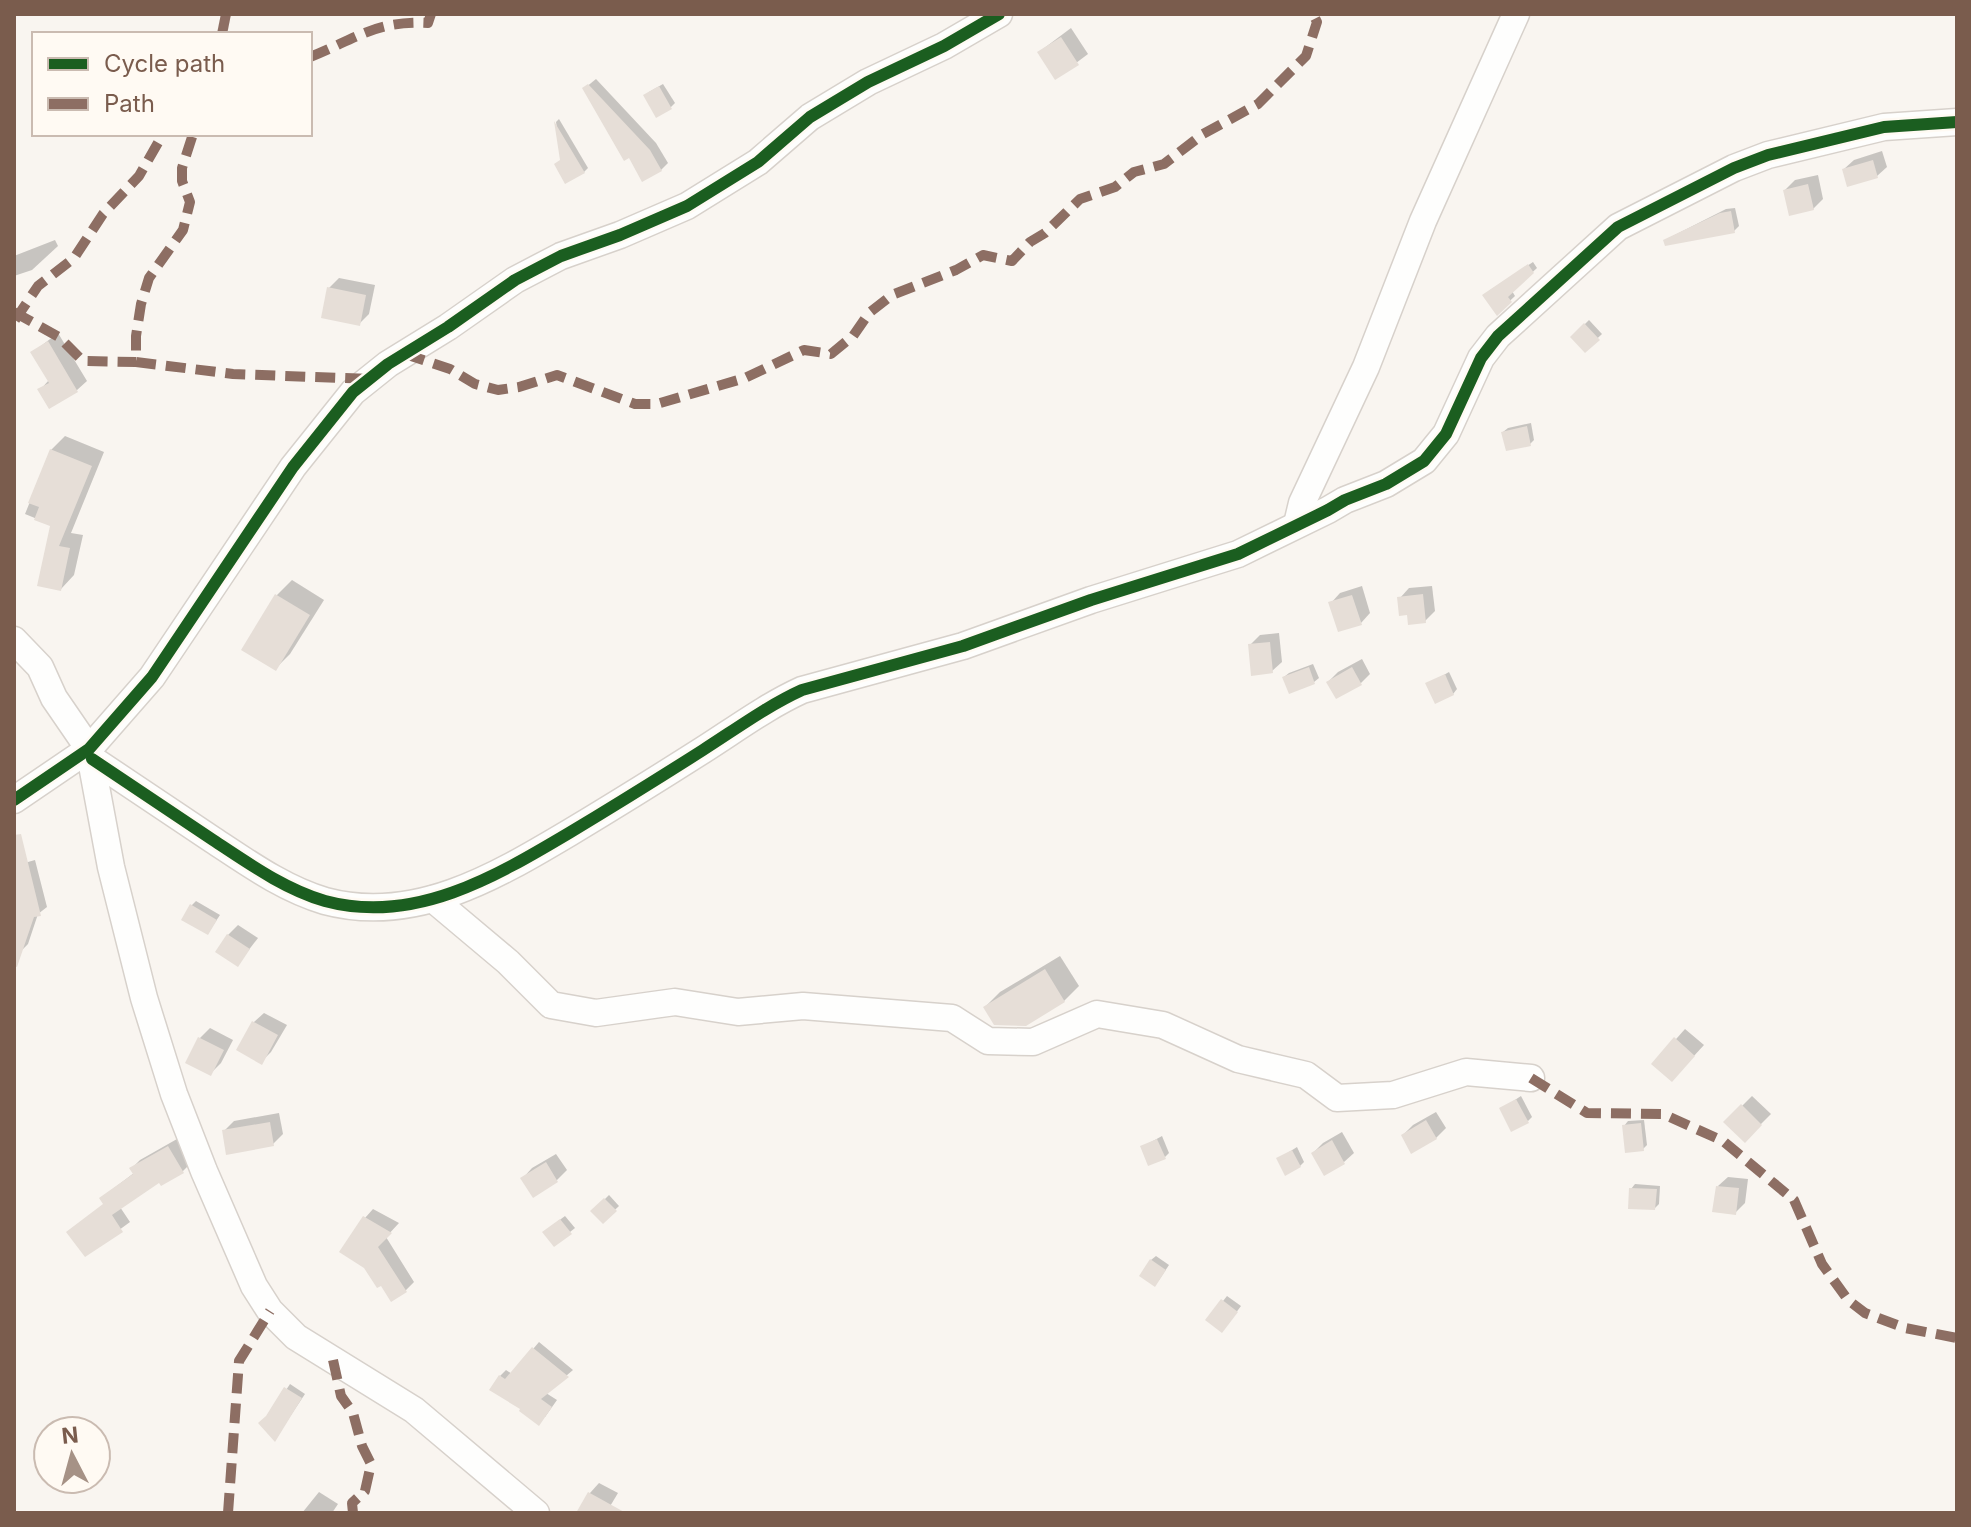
<svg xmlns="http://www.w3.org/2000/svg" width="1971" height="1527" font-family="Inter,sans-serif">
<style>
.shadow{fill:#0003}
.building{fill:#e6ded7}
.lines{fill:none;stroke-linecap:round;stroke-linejoin:round}
.street-casing{stroke:#d7d1cb;stroke-width:29}
.street{stroke:#fefefd;stroke-width:26}
.quiet{stroke:#8d6e63;stroke-width:10;stroke-dasharray:20 10;stroke-linecap:butt}
.cycleway-casing{stroke:#fffaf3;stroke-width:17}
.cycleway{stroke:#1b5e20;stroke-width:12}
</style>
<rect width="100%" height="100%" fill="#f9f5f0"/>
<g class="shadow">
<path d="M1071,28L1088,54L1056,78L1039,52Z"/>
<path d="M596,79L656,143L668,163L661,170L585,88Z"/>
<path d="M663,84L675,103L670,108L649,92Z"/>
<path d="M559,119L588,168L584,172L562,159L556,122Z"/>
<path d="M1882,151L1887,167L1877,176L1844,169L1854,160Z"/>
<path d="M1818,175L1823,199L1813,209L1785,190L1795,180Z"/>
<path d="M1735,208L1739,226L1734,231L1665,240L1726,209Z"/>
<path d="M55,240L58,246L32,270L14,276V256Z"/>
<path d="M1533,262L1537,268L1512,291L1515,296L1497,313L1489,291Z"/>
<path d="M339,278L375,285L369,314L359,324L329,288Z"/>
<path d="M1589,320L1602,334L1585,350L1572,337Z"/>
<path d="M58,333L87,381L77,390H40L49,380L33,352Z"/>
<path d="M1531,423L1534,440L1530,444L1503,432L1508,428Z"/>
<path d="M65,436L104,452L71,533L83,535L74,575L61,589L52,525L25,514L51,450Z"/>
<path d="M292,580L324,600L290,654L275,669L277,595Z"/>
<path d="M1362,586L1370,613L1361,623L1331,603L1340,593Z"/>
<path d="M1432,586L1435,611L1425,621L1400,598L1409,588Z"/>
<path d="M1279,633L1282,662L1272,671L1250,645L1260,635Z"/>
<path d="M1362,659L1370,674L1361,683L1328,682L1338,672Z"/>
<path d="M1313,664L1319,678L1314,682L1284,677L1289,673Z"/>
<path d="M1449,672L1457,689L1453,694L1428,684Z"/>
<path d="M35,860L47,907L38,914L28,944L21,951L14,949V866Z"/>
<path d="M196,901L220,915L208,933L191,906Z"/>
<path d="M238,925L258,938L238,964L228,935Z"/>
<path d="M1060,956L1079,986L1064,1001L985,1007L1000,992Z"/>
<path d="M264,1013L287,1025L271,1052L261,1062L254,1022Z"/>
<path d="M210,1028L233,1040L221,1063L211,1073L188,1062L200,1038Z"/>
<path d="M1685,1029L1704,1045L1681,1070L1654,1064Z"/>
<path d="M1521,1096L1532,1117L1528,1121L1501,1109Z"/>
<path d="M1752,1096L1771,1114L1745,1140L1726,1122Z"/>
<path d="M1436,1112L1446,1128L1436,1138L1403,1135L1413,1125Z"/>
<path d="M279,1113L283,1134L273,1144L224,1131L234,1121Z"/>
<path d="M1644,1120L1647,1145L1643,1149L1624,1126L1628,1121Z"/>
<path d="M1342,1132L1354,1153L1344,1162L1313,1153L1323,1143Z"/>
<path d="M1162,1136L1169,1153L1165,1157L1142,1147Z"/>
<path d="M177,1139L191,1163L183,1171L161,1184L160,1180L120,1207L130,1222L85,1255L105,1203L101,1198L134,1173L132,1168L140,1160Z"/>
<path d="M1297,1147L1304,1162L1300,1166L1278,1159Z"/>
<path d="M556,1154L567,1170L557,1180L533,1195L523,1178L532,1168Z"/>
<path d="M1728,1177L1748,1179L1745,1203L1735,1213L1718,1186Z"/>
<path d="M1635,1184L1660,1186L1659,1204L1655,1208L1631,1189Z"/>
<path d="M609,1195L619,1206L603,1221L593,1211Z"/>
<path d="M373,1209L399,1223L386,1237L414,1282L405,1291L382,1283L365,1218Z"/>
<path d="M565,1216L575,1228L570,1232L549,1228Z"/>
<path d="M1156,1256L1169,1265L1159,1280L1151,1260Z"/>
<path d="M1227,1296L1241,1306L1226,1326L1208,1320Z"/>
<path d="M539,1342L573,1370L546,1393L557,1400L545,1417L500,1376L506,1370L512,1374Z"/>
<path d="M290,1384L305,1394L275,1439L269,1416Z"/>
<path d="M599,1483L618,1493L606,1513H578L590,1493Z"/>
<path d="M319,1492L338,1504L332,1513H302Z"/>
</g>
<g class="building">
<path d="M1061,37L1079,65L1055,80L1037,52Z"/>
<path d="M588,84L650,150L662,171L642,182L629,158L624,161L582,88Z"/>
<path d="M659,86L672,109L656,118L643,95Z"/>
<path d="M554,121L585,173L565,184L554,164L560,160Z"/>
<path d="M1873,160L1878,178L1847,187L1842,169Z"/>
<path d="M1808,184L1814,210L1789,216L1783,190Z"/>
<path d="M1731,211L1735,233L1665,246L1663,240L1720,213Z"/>
<path d="M1528,264L1534,273L1508,297L1512,302L1497,316L1482,295Z"/>
<path d="M327,287L366,295L360,326L321,318Z"/>
<path d="M1584,323L1600,340L1585,353L1570,337Z"/>
<path d="M48,341L78,392L49,409L37,389L49,383L30,352Z"/>
<path d="M1527,426L1531,446L1506,451L1501,432Z"/>
<path d="M50,449L92,466L59,546L70,548L61,591L37,586L50,526L34,520L39,507L28,503Z"/>
<path d="M275,594L310,615L276,671L241,650Z"/>
<path d="M1423,594L1426,623L1408,625L1407,615L1399,616L1397,597Z"/>
<path d="M1352,595L1362,625L1338,632L1328,602Z"/>
<path d="M1270,642L1273,673L1251,676L1248,644Z"/>
<path d="M1309,667L1315,684L1289,694L1282,677Z"/>
<path d="M1352,667L1362,685L1336,699L1326,682Z"/>
<path d="M1445,674L1454,695L1435,704L1425,683Z"/>
<path d="M21,834L41,916L34,917L17,967L14,966V835Z"/>
<path d="M190,904L217,920L208,935L181,920Z"/>
<path d="M227,934L250,949L238,967L215,952Z"/>
<path d="M1045,969L1065,1002L1026,1026L994,1025L983,1007Z"/>
<path d="M252,1021L278,1035L262,1065L236,1050Z"/>
<path d="M198,1037L224,1050L211,1076L185,1063Z"/>
<path d="M1674,1037L1695,1056L1672,1082L1651,1064Z"/>
<path d="M1516,1099L1529,1123L1511,1132L1499,1108Z"/>
<path d="M1741,1104L1762,1125L1745,1143L1723,1122Z"/>
<path d="M1426,1120L1437,1139L1411,1154L1401,1135Z"/>
<path d="M270,1122L274,1146L226,1155L222,1130Z"/>
<path d="M1641,1123L1644,1151L1625,1153L1622,1125Z"/>
<path d="M1157,1139L1166,1159L1148,1166L1140,1146Z"/>
<path d="M1332,1140L1345,1164L1324,1176L1311,1153Z"/>
<path d="M168,1146L184,1173L161,1186L159,1183L112,1215L123,1232L85,1257L66,1232L103,1204L99,1198L133,1174L129,1168Z"/>
<path d="M1292,1150L1301,1167L1285,1176L1276,1158Z"/>
<path d="M546,1162L558,1182L533,1198L520,1178Z"/>
<path d="M1716,1186L1739,1188L1736,1215L1712,1212Z"/>
<path d="M1629,1188L1657,1189L1655,1210L1628,1209Z"/>
<path d="M604,1198L617,1211L603,1224L590,1211Z"/>
<path d="M363,1216L392,1233L378,1247L407,1292L391,1302L381,1286L377,1288L364,1268L339,1252Z"/>
<path d="M560,1219L572,1234L554,1247L542,1232Z"/>
<path d="M1150,1259L1166,1270L1155,1287L1139,1276Z"/>
<path d="M1221,1299L1238,1312L1222,1333L1205,1320Z"/>
<path d="M532,1347L569,1377L541,1399L552,1407L539,1426L519,1411L520,1409L489,1390L499,1375L505,1379Z"/>
<path d="M284,1387L302,1398L275,1442L258,1423L266,1416Z"/>
<path d="M588,1492L626,1513H576Z"/>
</g>
<g class="lines">
<g class="street-casing">
<g id="street">
<path d="M1297,524L1302,503L1366,367L1423,221L1516,14"/>
<path d="M14,640L40,667L54,698L89,749L111,867L144,998L174,1094L204,1171L254,1286L270,1311L296,1337L414,1410L536,1513"/>
<path d="M92,759C132,786 172,813 213,840C248,863 284,889 325,901C414,925 495,877 569,833C614,806 659,778 703,750C736,729 767,706 802,690L963,646L1091,600L1238,554L1328,510L1345,500L1386,484L1424,461L1446,434L1481,358L1498,336L1618,227L1734,168L1768,155L1884,127L1957,122"/>
<path d="M14,800L89,749L152,677L293,467L353,392L388,364L448,327L515,280L561,256L620,235L687,206L758,162L810,117L868,82L944,46L999,14"/>
<path d="M433,899L508,962L551,1005L596,1013L675,1002L738,1012L803,1006L952,1018L988,1041L1033,1042L1097,1014L1163,1025L1238,1059L1306,1075L1337,1098L1393,1095L1466,1072L1531,1078"/>
</g>
</g>
<use href="#street" class="street"/>
<g class="quiet">
<path d="M222,34L226,14"/>
<path d="M310,57C355,39 377,20 428,23L431,14"/>
<path d="M14,312L59,337L83,361L136,362V336L141,304L149,278L183,230L190,202L182,181V168L193,134"/>
<path d="M15,320L38,286L74,258L103,214L139,176L163,134"/>
<path d="M405,354L450,369L475,384L498,390L519,387L557,375L635,404H657L745,378L804,350L831,354L853,336L869,313L892,295L956,270L983,255L1012,261L1030,242L1045,233L1080,199L1115,187L1134,172L1164,164L1203,134L1258,104L1306,56L1317,22L1313,14"/>
<path d="M136,362L233,374L370,379"/>
<path d="M1531,1078L1587,1113L1663,1114L1723,1141L1794,1200L1822,1264L1848,1300L1865,1313L1905,1328L1957,1338"/>
<path d="M333,1360L341,1396L353,1413L362,1446L371,1464L365,1491L352,1503L353,1513"/>
<path d="M228,1513L239,1361L270,1311"/>
</g>
<g class="cycleway-casing">
<g id="cycleway">
<path d="M92,759C132,786 172,813 213,840C248,863 284,889 325,901C414,925 495,877 569,833C614,806 659,778 703,750C736,729 767,706 802,690L963,646L1091,600L1238,554L1328,510L1345,500L1386,484L1424,461L1446,434L1481,358L1498,336L1618,227L1734,168L1768,155L1884,127L1957,122"/>
<path d="M14,800L89,749L152,677L293,467L353,392L388,364L448,327L515,280L561,256L620,235L687,206L758,162L810,117L868,82L944,46L999,14"/>
</g>
</g>
<use href="#cycleway" class="cycleway"/>
</g>
<rect width="1971" height="1527" fill="none" stroke="#7a5c4d" stroke-width="32"/>
<rect x="32" y="32" width="280" height="104" fill="#fffaf3" stroke="#cabbb1" stroke-width="2"/>
<rect x="48" y="58" width="40" height="12" fill="#1b5e20" stroke="#cabbb1" stroke-width="2"/>
<text x="104" y="72" font-size="24" fill="#7a5c4d">Cycle path</text>
<rect x="48" y="98" width="40" height="12" fill="#8d6e63" stroke="#cabbb1" stroke-width="2"/>
<text x="104" y="112" font-size="24" fill="#7a5c4d">Path</text>
<g transform="translate(72 1455) rotate(354)"><circle r="38" fill="#fffaf3" stroke="#cabbb1" stroke-width="2"/>
<path d="M0-6L14 30L0 20L-14 30Z" fill="#a69286"/>
<text y="-12" font-size="22" font-weight="bold" text-anchor="middle" fill="#7a5c4d">N</text>
</g>
</svg>
